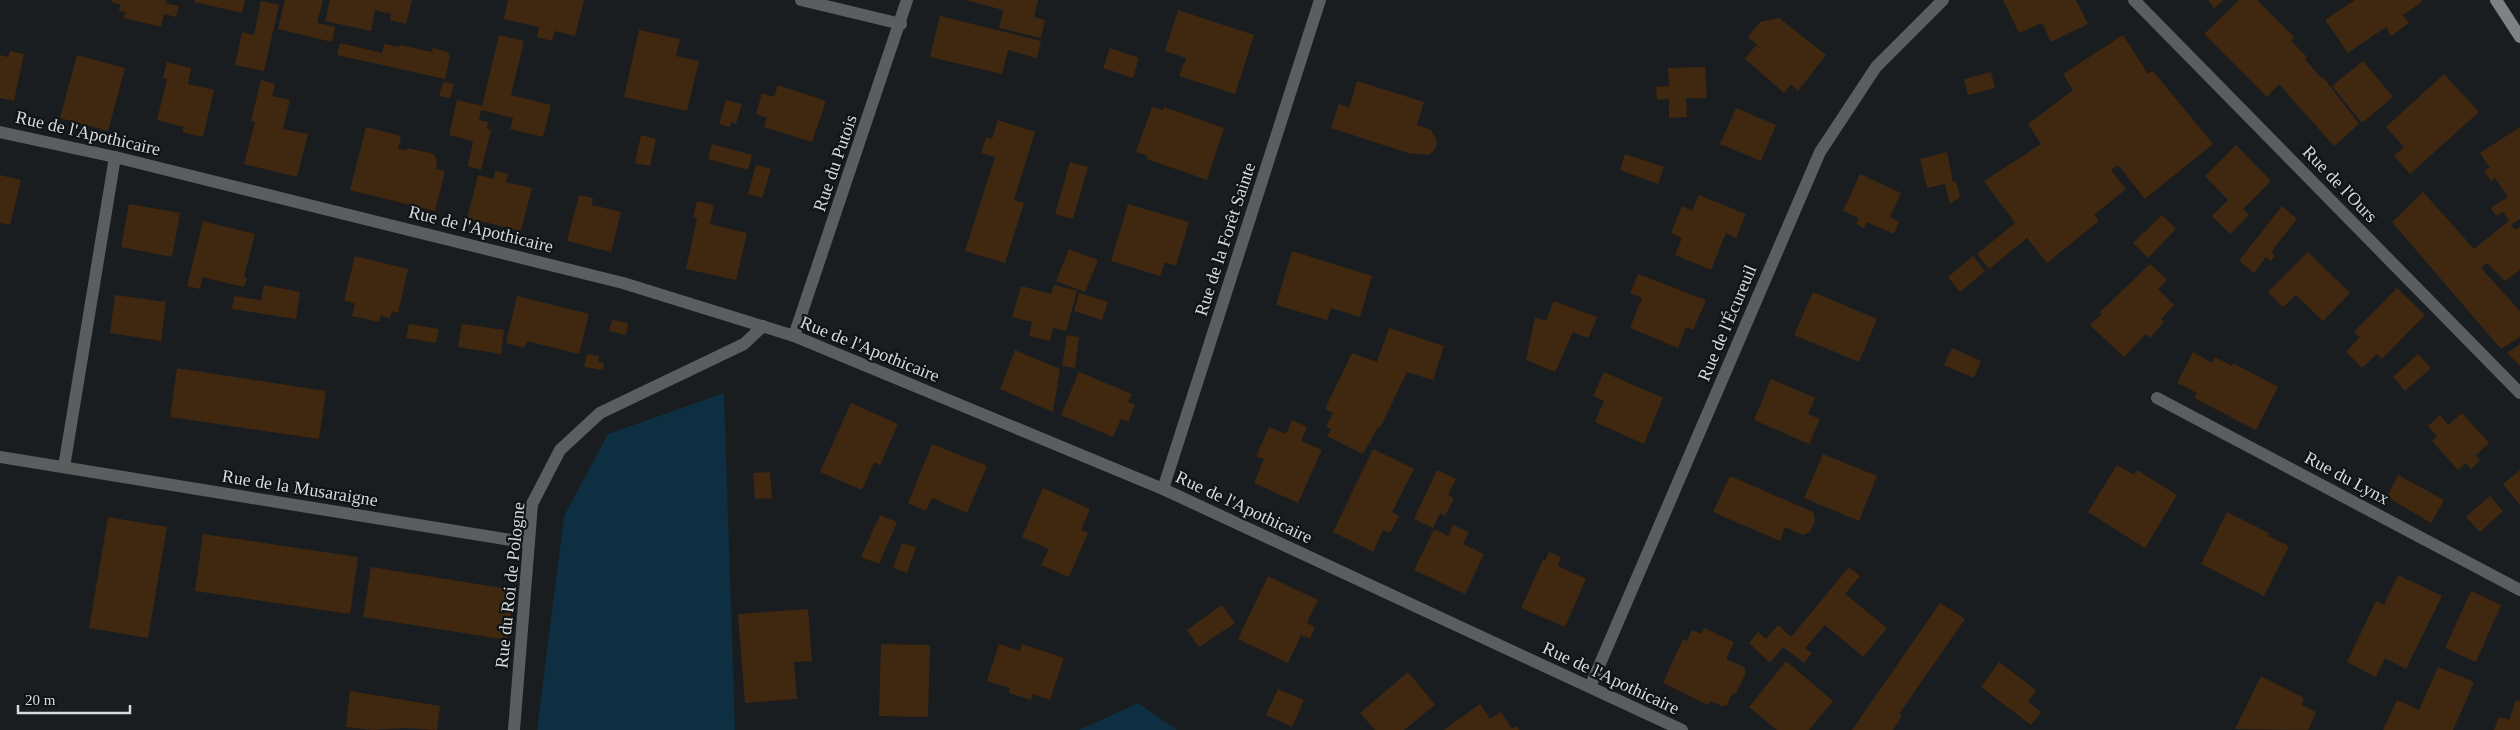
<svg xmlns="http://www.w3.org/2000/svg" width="2520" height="730" font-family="Georgia,serif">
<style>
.green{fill:#0e2e41}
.building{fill:#402710}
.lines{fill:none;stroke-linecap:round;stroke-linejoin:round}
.minor{stroke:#5b5d5e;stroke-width:12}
.secondary{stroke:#7f8284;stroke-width:12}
.labels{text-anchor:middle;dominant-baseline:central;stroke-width:4.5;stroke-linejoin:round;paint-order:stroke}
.street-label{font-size:18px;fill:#d8dbdc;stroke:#101416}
</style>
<rect width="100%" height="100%" fill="#191d1f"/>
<g class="green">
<path d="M724,393L735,730H537L564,516L608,434Z"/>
<path d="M1138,703L1177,730H1079Z"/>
</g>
<g class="building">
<path d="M112,0H163L167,1V4L179,6L176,17L164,14L161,27L124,18L125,12L119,11L120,5L126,6L111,2Z"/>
<path d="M195,0H245L242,13L194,2Z"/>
<path d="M285,0H323L317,23L335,27L332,42L278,29Z"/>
<path d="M330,0H412L406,24L390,20L391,14L375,10L371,31L325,21Z"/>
<path d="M508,0H584L575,36L555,31L552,41L537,37L539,27L504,19Z"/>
<path d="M966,0H1038L1034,17L1045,20L1041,38L999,28L1003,10Z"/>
<path d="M2003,0H2076L2088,24L2051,42L2042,23L2019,33Z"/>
<path d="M2208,0H2224L2214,8Z"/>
<path d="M2239,0H2257L2294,37L2291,41L2307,57L2305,59L2321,78L2323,77L2359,124L2334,146L2279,84L2267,97L2204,34Z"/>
<path d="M2355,0H2421L2422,2L2403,15L2409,23L2391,36L2386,27L2348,53L2325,20Z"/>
<path d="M261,1L279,5L264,71L235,65L242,32L254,35Z"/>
<path d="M1178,10L1254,35L1235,94L1179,76L1186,58L1165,51Z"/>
<path d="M940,16L1041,41L1037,58L1008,50L1002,74L930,57Z"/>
<path d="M1779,18L1826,55L1798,91L1791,84L1784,93L1745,59L1756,45L1765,51L1748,37L1760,22Z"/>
<path d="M639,30L680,39L676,56L699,61L687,111L624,97Z"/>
<path d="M499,35L524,41L511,95L551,105L543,137L510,129L513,118L481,110L479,120L488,122L487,129L491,130L481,170L468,166L473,141L449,135L457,100L482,106Z"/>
<path d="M2123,35L2148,74L2153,71L2213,144L2145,199L2118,165L2111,170L2126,189L2094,215L2099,221L2047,263L2027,238L1989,269L1977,254L2015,223L1984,181L2041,144L2028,124L2073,90L2063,74Z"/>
<path d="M340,43L382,53L384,44L399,47L400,45L432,52L433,48L448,52L450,56L445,79L337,55Z"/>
<path d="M1110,48L1139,58L1133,78L1103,68Z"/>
<path d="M10,51L24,54L14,101L0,98V55L8,57Z"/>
<path d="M77,55L125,68L108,131L60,118Z"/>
<path d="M2363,61L2393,97L2362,123L2332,86Z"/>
<path d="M167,62L191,68L188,84L214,90L203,137L182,132L184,127L157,120L167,79L163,78Z"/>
<path d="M1705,67L1707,98H1686L1687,117L1669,118V99L1657,100L1656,87L1669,86L1668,68Z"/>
<path d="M1991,72L1995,88L1968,95L1964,79Z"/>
<path d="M2444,74L2479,112L2410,174L2394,156L2404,147L2386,127Z"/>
<path d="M261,80L275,84L272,96L290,100L283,129L308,134L297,177L244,164L255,122L251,121Z"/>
<path d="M1357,81L1424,102L1417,125L1431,130L1437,141L1435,149L1429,155L1408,153L1331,128L1339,104L1349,108Z"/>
<path d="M443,82L454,84L450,98L439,96Z"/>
<path d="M778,85L826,101L812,142L764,127L767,118L756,114L762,93L774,97Z"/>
<path d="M726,100L742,104L736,124L731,122L730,127L719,124Z"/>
<path d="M1152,107L1163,110L1164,107L1224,128L1207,180L1147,159L1148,156L1136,152Z"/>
<path d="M1736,108L1776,125L1761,161L1720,144Z"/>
<path d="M998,120L1035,132L1014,200L1024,203L1005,263L965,251L995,157L981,153L986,137L992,139Z"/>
<path d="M366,127L398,135L401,139L398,149L406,150L407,148L434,154L437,162L436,169L445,171L435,211L350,190Z"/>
<path d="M2520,127V219L2511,225L2515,230L2520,227V270L2505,281L2487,263L2481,268L2520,311V337L2501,349L2392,222L2423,192L2474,249L2509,221L2503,212L2496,216L2491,208L2508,197L2495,178L2491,181L2484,171L2490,168L2480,153Z"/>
<path d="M641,135L656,139L650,166L635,163Z"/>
<path d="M712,144L752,155L748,170L708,159Z"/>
<path d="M2236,145L2271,181L2243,209L2249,215L2230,234L2212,216L2228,200L2205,176Z"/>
<path d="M1947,152L1953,182L1956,181L1960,197L1950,204L1945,184L1927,188L1920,159Z"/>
<path d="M1625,154L1664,167L1658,184L1620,170Z"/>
<path d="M1070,162L1088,167L1073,219L1055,214Z"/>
<path d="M756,165L771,169L762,198L748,194Z"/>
<path d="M495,171L508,174L506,182L532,188L521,231L467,218L478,175L494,179Z"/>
<path d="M1860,174L1901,193L1890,217L1899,222L1894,234L1867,222L1864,228L1856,224L1859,218L1843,211Z"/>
<path d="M0,175L21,180L10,225L0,223Z"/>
<path d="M579,195L593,198L592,205L621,212L611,252L567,241Z"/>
<path d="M1699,195L1746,214L1736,238L1726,233L1711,270L1675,255L1682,238L1671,233L1682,206L1692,211Z"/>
<path d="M697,201L714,205L710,224L747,233L736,280L686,269L697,218L693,217Z"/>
<path d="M129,204L180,213L172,257L121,247Z"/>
<path d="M1128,204L1189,222L1176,266L1165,262L1160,276L1111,261Z"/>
<path d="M2282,206L2297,219L2271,252L2275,256L2271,261L2266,257L2254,273L2239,261Z"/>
<path d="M2162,215L2176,229L2148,258L2133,243Z"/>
<path d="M203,221L255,234L244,277L247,278L244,287L202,277L200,289L187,286Z"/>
<path d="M1069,249L1098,260L1085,292L1056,281Z"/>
<path d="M1292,251L1372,276L1360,317L1331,308L1327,320L1276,305Z"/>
<path d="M2308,252L2350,293L2323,321L2296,295L2283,307L2268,292Z"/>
<path d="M355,256L408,269L398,313L392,311L390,318L381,316L379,322L352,316L355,303L344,301Z"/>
<path d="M1973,256L1985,271L1960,292L1948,277Z"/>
<path d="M2150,264L2167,280L2158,289L2174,305L2161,319L2164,322L2150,338L2146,334L2124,357L2090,325L2102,314L2099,313Z"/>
<path d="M1638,274L1706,300L1693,330L1686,327L1678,348L1630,328L1642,298L1630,293Z"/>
<path d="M264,285L300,292L296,319L232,309L234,296L261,300Z"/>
<path d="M1054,285L1077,291L1066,331L1053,328L1050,341L1029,336L1032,322L1012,317L1021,286L1051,294Z"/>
<path d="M2397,288L2425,315L2382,359L2377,354L2362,368L2346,352L2360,337L2354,332Z"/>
<path d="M1813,292L1877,319L1859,362L1794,335Z"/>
<path d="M1079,293L1108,302L1102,320L1074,311Z"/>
<path d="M115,295L166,302L161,341L110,333Z"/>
<path d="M517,296L589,314L579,354L527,341L524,348L506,343Z"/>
<path d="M1554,301L1597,317L1588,338L1573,332L1555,372L1526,360L1535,317L1546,321Z"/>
<path d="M612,320L628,323L626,335L609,331Z"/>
<path d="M409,324L439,329L436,343L406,338Z"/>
<path d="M462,324L504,330L501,354L458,347Z"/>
<path d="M1389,328L1444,346L1433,380L1407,372L1380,428L1378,427L1363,454L1327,436L1331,429L1326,427L1333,413L1325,409L1352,353L1377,362Z"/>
<path d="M1067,335L1079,337L1075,368L1062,366Z"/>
<path d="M2520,344V366L2507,353Z"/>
<path d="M1952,348L1981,361L1974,378L1944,365Z"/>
<path d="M1015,350L1060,369L1053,412L1000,389Z"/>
<path d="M2193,352L2212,363L2215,357L2232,366L2233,363L2278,387L2256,430L2194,398L2197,393L2177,383Z"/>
<path d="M587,354L599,356L598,362L604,363L603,370L584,367Z"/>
<path d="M2418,354L2431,368L2405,391L2393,377Z"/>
<path d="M177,368L326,391L319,439L170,417Z"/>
<path d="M1079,372L1132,394L1128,402L1135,405L1128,422L1121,419L1113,437L1061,415Z"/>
<path d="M1604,372L1663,398L1644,444L1595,422L1604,401L1593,396Z"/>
<path d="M1771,379L1815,398L1808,414L1820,419L1809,444L1754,420Z"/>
<path d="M851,403L898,424L880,465L874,462L862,490L820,472Z"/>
<path d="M2462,413L2489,443L2476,455L2480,460L2471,469L2466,463L2458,470L2432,441L2437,436L2428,426L2440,415L2448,425Z"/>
<path d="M1292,420L1307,427L1301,441L1322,450L1298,503L1254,483L1264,459L1256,456L1269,427L1286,434Z"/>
<path d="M932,444L987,466L967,513L932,498L926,511L908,503Z"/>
<path d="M1373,449L1414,469L1392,512L1399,516L1390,533L1383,530L1373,552L1333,532Z"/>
<path d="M1823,454L1877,476L1859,521L1804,498Z"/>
<path d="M2117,465L2134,475L2137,470L2177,495L2145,548L2088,512Z"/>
<path d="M1437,470L1456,479L1448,495L1454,498L1445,516L1440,513L1433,528L1414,519Z"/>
<path d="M2520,470V505L2503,484Z"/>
<path d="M770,472L772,498L755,499L753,473Z"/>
<path d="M2398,475L2444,500L2431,523L2387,497Z"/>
<path d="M1730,476L1813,512L1815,521L1810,532L1803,535L1785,527L1780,541L1713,512Z"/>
<path d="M1043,488L1090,509L1081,530L1088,533L1069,577L1041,565L1049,549L1022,537Z"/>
<path d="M2490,496L2503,511L2480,532L2466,517Z"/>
<path d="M2227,512L2269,533L2268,536L2289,546L2264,596L2201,564Z"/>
<path d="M880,515L897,522L879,564L861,557Z"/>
<path d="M108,517L167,527L148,638L89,628Z"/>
<path d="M1453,525L1469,532L1463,544L1484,554L1465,594L1414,570L1434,529L1448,536Z"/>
<path d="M203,534L358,557L350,614L195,591Z"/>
<path d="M902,543L916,547L907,573L893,568Z"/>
<path d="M1549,552L1561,557L1558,566L1586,579L1565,627L1521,608L1543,560L1545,561Z"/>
<path d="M371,567L515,590L507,640L363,617Z"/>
<path d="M1849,567L1860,576L1845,594L1887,628L1863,657L1825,625L1805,648L1812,653L1804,663L1783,647L1770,663L1749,643L1758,632L1766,639L1778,625L1791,637Z"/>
<path d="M2398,575L2442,596L2406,669L2385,658L2376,677L2347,662L2376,601L2384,605Z"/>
<path d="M1268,576L1318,600L1307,623L1315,627L1310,639L1301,635L1288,663L1238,639Z"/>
<path d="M2471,591L2501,605L2476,662L2445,648Z"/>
<path d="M1940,603L1965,619L1899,714L1902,716L1893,730H1852Z"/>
<path d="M1222,605L1235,623L1199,647L1187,630Z"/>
<path d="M808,609L812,661L794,662L797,699L745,703L738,614Z"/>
<path d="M1704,628L1734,642L1726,659L1744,667L1746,673L1736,693L1731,695L1727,705L1722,706L1710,701L1708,705L1663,683L1683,639L1687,641L1692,630L1701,634Z"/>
<path d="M881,644L930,645L928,717L879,716Z"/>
<path d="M999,644L1020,651L1022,644L1064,658L1050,700L1033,694L1031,700L1009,693L1010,688L987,681Z"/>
<path d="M1786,661L1833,701L1809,730H1777L1749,707Z"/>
<path d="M1999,662L2036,690L2028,702L2041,712L2031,725L1981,687Z"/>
<path d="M2438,667L2474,682L2453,730H2383L2397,700L2419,710Z"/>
<path d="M1408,672L1435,705L1404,730H1375L1360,713Z"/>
<path d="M2261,676L2304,698L2301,705L2316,712L2308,730L2235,729Z"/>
<path d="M1278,689L1304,700L1292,727L1266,715Z"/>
<path d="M350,691L440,706L437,730L405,728L372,730L346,727Z"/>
<path d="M2516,700L2520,701V730H2494L2499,717L2509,720Z"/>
<path d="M1480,704L1490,719L1501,712L1512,729L1517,726L1519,730H1444Z"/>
</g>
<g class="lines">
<g class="minor">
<path d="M801,0L901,24"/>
<path d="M2134,0L2520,393"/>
<path d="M0,132L115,157L623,283L794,336L1163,489L1682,730"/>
<path d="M794,336L907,0"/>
<path d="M2157,398L2520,590"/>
<path d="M0,457L529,543"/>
<path d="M64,467L115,157"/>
<path d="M1163,489L1320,0"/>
<path d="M1590,687L1820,152L1876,67L1943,0"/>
<path d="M514,730L532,504L560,450L600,413L744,344L763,326"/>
</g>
<path class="secondary" d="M2496,0L2520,37"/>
</g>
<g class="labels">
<g class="street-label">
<text transform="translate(88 133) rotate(13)">Rue de l'Apothicaire</text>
<text transform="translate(835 163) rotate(-71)">Rue du Putois</text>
<text transform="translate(2340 184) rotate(46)">Rue de l'Ours</text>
<text transform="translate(481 229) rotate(14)">Rue de l'Apothicaire</text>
<text transform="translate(1225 239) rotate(-72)">Rue de la Forêt Sainte</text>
<text transform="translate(1727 323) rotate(-67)">Rue de l'Écureuil</text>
<text transform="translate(870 349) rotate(22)">Rue de l'Apothicaire</text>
<text transform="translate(2347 478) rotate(28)">Rue du Lynx</text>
<text transform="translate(300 488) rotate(9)">Rue de la Musaraigne</text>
<text transform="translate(1244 507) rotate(25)">Rue de l'Apothicaire</text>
<text transform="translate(510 585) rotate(-84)">Rue du Roi de Pologne</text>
<text transform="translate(1611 678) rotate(25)">Rue de l'Apothicaire</text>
</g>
</g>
<path d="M18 705v8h112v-8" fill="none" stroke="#d8dbdc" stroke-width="2.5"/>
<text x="25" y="705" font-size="15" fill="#d8dbdc" stroke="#101416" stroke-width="4" paint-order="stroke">20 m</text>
</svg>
